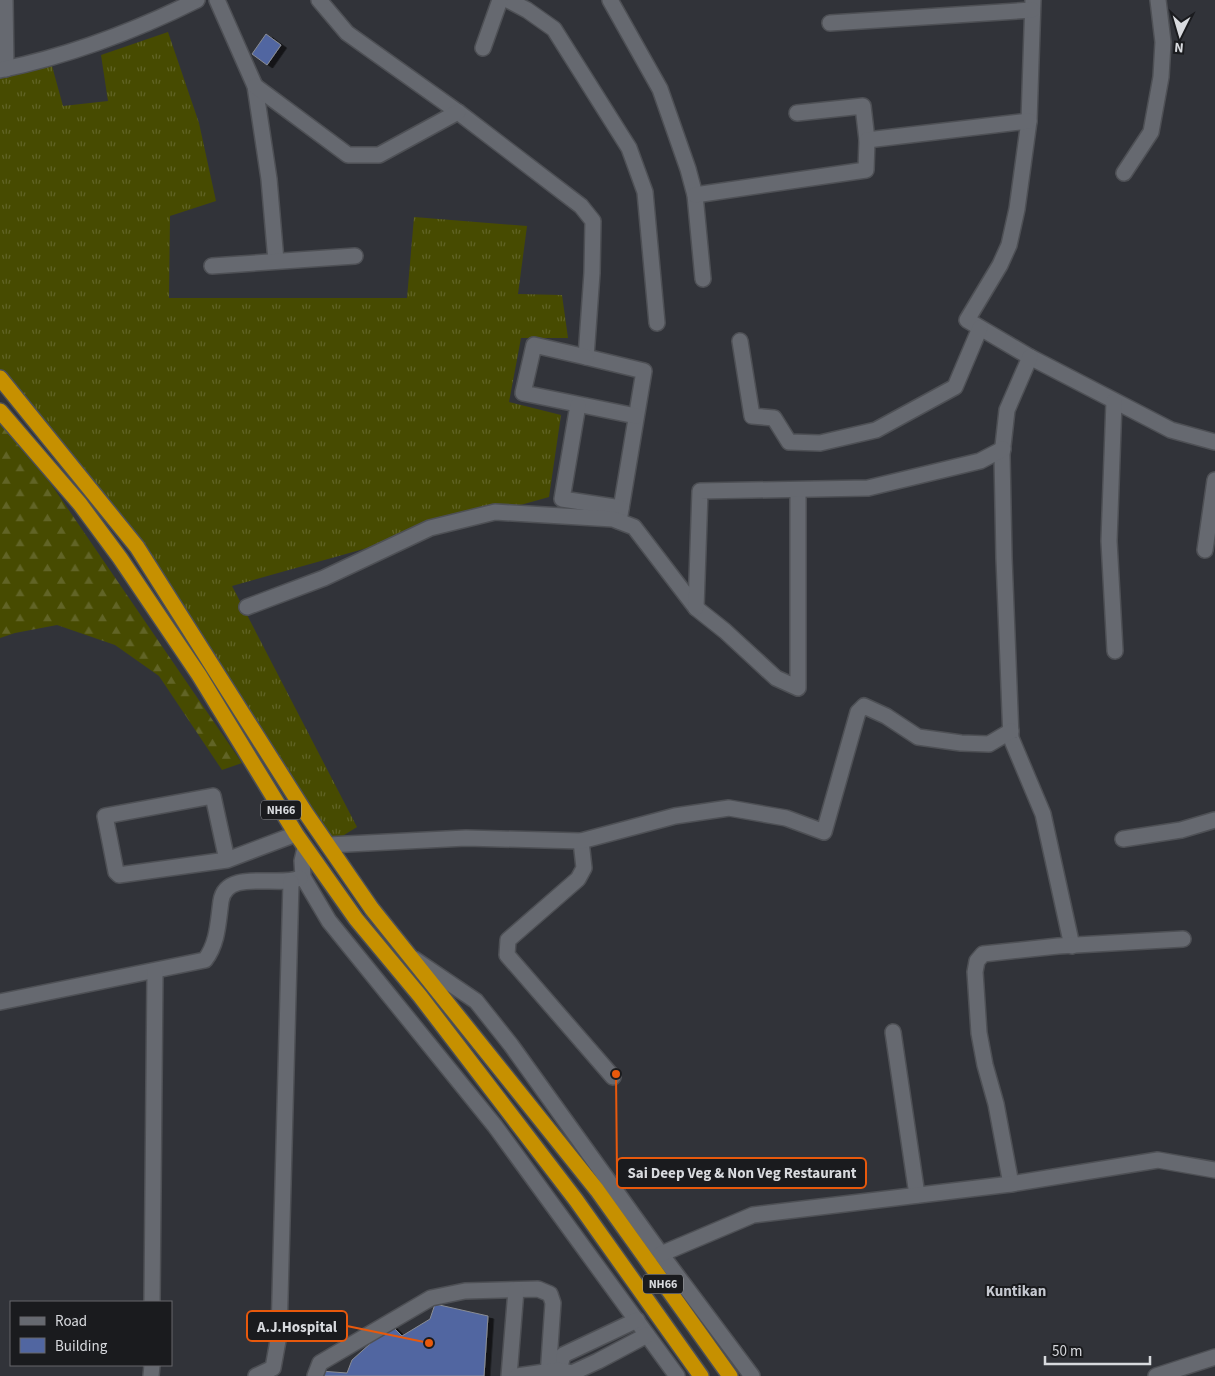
<svg xmlns="http://www.w3.org/2000/svg" width="1215" height="1376" font-family="'Source Sans 3',sans-serif">
<style>
.grass{fill:url(#grass-tufts)}
.forest{fill:url(#forest-firs)}
.building{fill:#5166a1;stroke:#8a8d94;filter:url(#shadow)}
.lines{fill:none;stroke-linecap:round;stroke-linejoin:round}
.minor-casing{stroke:#4e5055;stroke-width:18}
.highway-casing{stroke:#4e5055;stroke-width:18}
.minor{stroke:#666970;stroke-width:15}
.highway{stroke:#c69000;stroke-width:15}
.labels{text-anchor:middle;dominant-baseline:central;stroke-width:4;stroke-linejoin:round;paint-order:stroke}
.shield{fill:#1a1b1e;stroke:#9fa1a4;stroke-width:1}
.shield-label{font-size:12px;font-weight:bold;fill:#d8dade}
.neighbourhood-label{font-size:15px;font-weight:bold;fill:#c5c8d0;stroke:#1a1b1e}
.leader{fill:none;stroke:#e8590c;stroke-width:2}
.callout-dot{fill:#e8590c;stroke:#1a1b1e;stroke-width:2}
.callout{fill:#1a1b1e;stroke:#e8590c;stroke-width:2}
.callout-label{font-size:15px;text-anchor:middle;font-weight:bold;fill:#d8dade}
</style>
<defs>
<pattern id="grass-tufts" width="24" height="20" patternUnits="userSpaceOnUse" patternTransform="scale(1.25)"><rect width="24" height="20" fill="#474b01"/><path d="M3 7l-1-3M5 7V3M7 7l1-3M15 17l-1-3M17 17v-4M19 17l1-3" fill="none" stroke="#616426"/></pattern>
<pattern id="forest-firs" width="22" height="20" patternUnits="userSpaceOnUse" patternTransform="scale(1.25)"><rect width="22" height="20" fill="#474b01"/><path d="M5 1l3.5 6h-7zM16 11l3.5 6h-7z" fill="#616426"/></pattern>
<filter id="shadow"><feDropShadow dx="5.5" dy="3" stdDeviation="0" flood-color="#0009"/></filter>
</defs>
<rect width="100%" height="100%" fill="#313339"/>
<path class="grass" d="M168,32L199,123L216,201L170,216L169,298H407L414,217L527,226L518,294L562,295L568,338H521L509,402L561,415L549,497L232,586L357,827L328,845L137,547L0,379V76L52,66L63,106L108,101L101,55Z"/>
<path class="forest" d="M0,409L3,414L242,763L222,770L159,676L115,645L57,625L15,633L0,638Z"/>
<g class="building">
<path d="M266,34L281,45L267,65L252,54Z"/>
<path d="M435,1304L488,1316L484,1376H320V1371L347,1373L352,1360L391,1325L402,1336L430,1319Z"/>
</g>
<g class="lines">
<g class="minor-casing">
<g id="minor">
<path d="M5,0L6,69"/>
<path d="M217,0L255,86L269,179L276,261"/>
<path d="M319,0L347,33L458,112L581,206L593,221L592,273L586,357L644,371L619,521"/>
<path d="M508,0L527,10L554,29L629,148L645,192L657,323"/>
<path d="M610,0L660,89L688,169L695,195L703,279"/>
<path d="M1033,0L1029,121L1017,209L1009,245L1000,265L967,320L1030,357L1171,430L1215,442"/>
<path d="M830,23L1032,10"/>
<path d="M483,48L500,0"/>
<path d="M0,70C68,56 135,31 197,0"/>
<path d="M255,86L348,155H379L458,112"/>
<path d="M797,113L863,106L867,140"/>
<path d="M1124,173L1151,132L1161,77L1163,42L1158,0"/>
<path d="M695,195L866,170L867,140L1029,121"/>
<path d="M212,266L355,256"/>
<path d="M740,341L752,416L774,418L789,442L820,443L876,430L955,387L980,328"/>
<path d="M586,357L534,345L523,393L636,416"/>
<path d="M1030,357L1007,410L1002,455L1004,558L1011,738L1043,814L1072,946"/>
<path d="M1114,401L1109,541L1115,651"/>
<path d="M578,405L562,499L621,508"/>
<path d="M1205,550L1215,480"/>
<path d="M247,607L324,578L430,528L495,512L613,519L634,527L696,608L725,631L776,678L798,688V491"/>
<path d="M696,608L700,491L868,488L980,461L1003,449"/>
<path d="M1123,839L1181,830L1215,820"/>
<path d="M581,841L584,868L578,879L508,940L507,955L613,1077"/>
<path d="M328,845L466,838L581,841L675,816L729,808L786,818L824,832L858,712L864,706L886,716L918,737L961,743L989,744L1011,731"/>
<path d="M305,848L302,861L303,877L329,921L495,1126L677,1376"/>
<path d="M227,860L213,796L105,816L116,872L119,875L227,860L296,834"/>
<path d="M414,959L476,1001L511,1045L661,1254L752,1376"/>
<path d="M0,1002L205,960C218,943 218,922 221,901C226,868 279,888 300,878"/>
<path d="M893,1032L917,1195"/>
<path d="M1011,1184L996,1104L985,1065L979,1033L975,972L977,961L983,954L1058,946L1183,939"/>
<path d="M661,1254L753,1215L1011,1184L1158,1160L1215,1170"/>
<path d="M152,1302L155,972"/>
<path d="M559,1370L563,1355L637,1320"/>
<path d="M151,1376L152,1365"/>
<path d="M256,1376L273,1368L279,1335L291,882"/>
<path d="M315,1376L320,1363L431,1298L465,1291L538,1289L550,1294L553,1303L548,1376"/>
<path d="M509,1376L516,1290"/>
<path d="M517,1376L559,1370L572,1373L598,1361L647,1335"/>
<path d="M1156,1376L1215,1357"/>
</g>
</g>
<g class="highway-casing">
<g id="highway">
<path d="M0,378L137,547L305,812L372,909L597,1190L730,1376"/>
<path d="M0,411L80,504L120,558L199,675L296,834L356,919L420,996L576,1200L701,1376"/>
</g>
</g>
<use href="#minor" class="minor"/>
<use href="#highway" class="highway"/>
</g>
<g class="labels">
<g class="shield">
<rect x="261" y="800.5" width="40" height="19" rx="4"/>
<rect x="643" y="1274.5" width="40" height="19" rx="4"/>
</g>
<g class="shield-label">
<text x="281" y="810">NH66</text>
<text x="663" y="1284">NH66</text>
</g>
<g class="neighbourhood-label">
<text x="1016" y="1291">Kuntikan</text>
</g>
</g>
<path class="leader" d="M616 1074L617 1173M429 1343L347 1326"/>
<g class="callout-dot">
<circle cx="616" cy="1074" r="5"/>
<circle cx="429" cy="1343" r="5"/>
</g>
<g class="callout">
<rect x="617" y="1158" width="249" height="30" rx="5"/>
<rect x="247" y="1311" width="100" height="30" rx="5"/>
</g>
<g class="callout-label">
<text x="742" y="1178">Sai Deep Veg &amp; Non Veg Restaurant</text>
<text x="297" y="1332">A.J.Hospital</text>
</g>
<rect x="10" y="1301" width="162" height="65" fill="#1a1b1e" stroke="#66676b"/>
<rect x="20" y="1317" width="25" height="8" fill="#666970" stroke="#66676b"/>
<text x="55" y="1326" font-size="15" fill="#d8dade">Road</text>
<rect x="20" y="1338" width="25" height="15" fill="#5166a1" stroke="#66676b"/>
<text x="55" y="1351" font-size="15" fill="#d8dade">Building</text>
<g transform="translate(1180 35) rotate(185)" stroke="#1a1b1e" stroke-width="4" paint-order="stroke">
<path d="M0-4L9 19L0 12L-9 19Z" fill="#d8dade"/>
<text y="-8" font-size="14" font-weight="bold" text-anchor="middle" fill="#d8dade">N</text>
</g>
<path d="M1045 1356v8h105v-8" fill="none" stroke="#d8dade" stroke-width="2.5"/>
<text x="1052" y="1356" font-size="15" fill="#d8dade" stroke="#1a1b1e" stroke-width="4" paint-order="stroke">50 m</text>
</svg>
